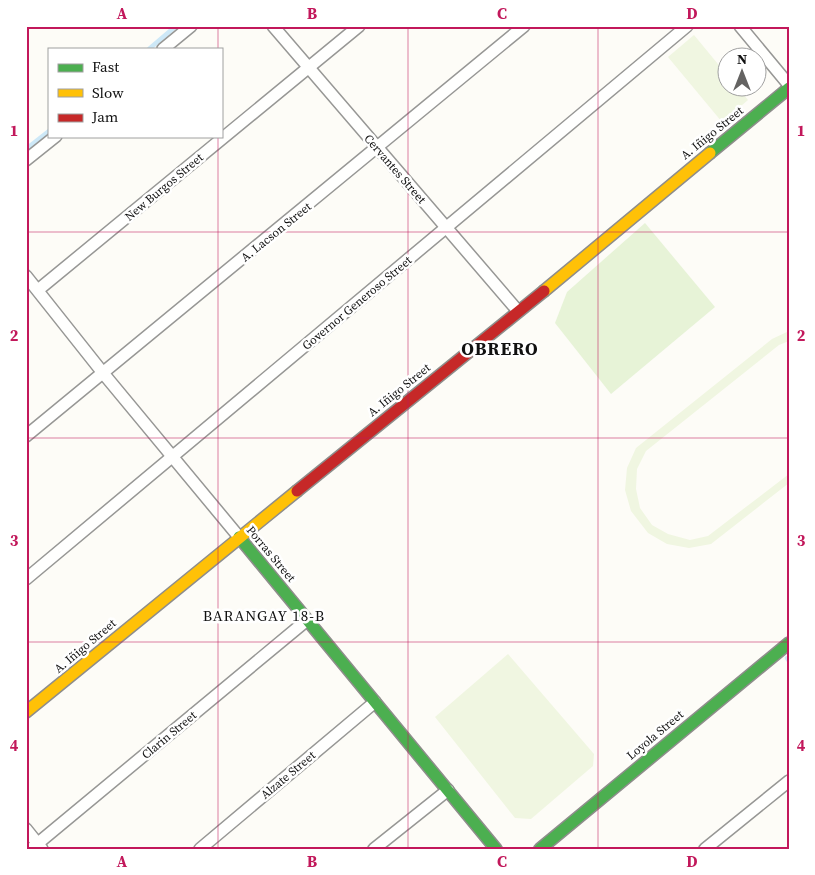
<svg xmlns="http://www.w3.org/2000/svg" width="815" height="875" viewBox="0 0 815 875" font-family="'Source Serif 4',serif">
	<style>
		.green { fill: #e7f3d7 }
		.pitch { fill: #f0f6e1 }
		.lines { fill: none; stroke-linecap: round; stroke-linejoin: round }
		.stream { stroke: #cde8f7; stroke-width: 4.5 }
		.street-casing { stroke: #979795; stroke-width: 14 }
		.fast-casing { stroke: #8e8d8b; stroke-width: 14 }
		.slow-casing { stroke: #8e8d8b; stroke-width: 14 }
		.jam-casing { stroke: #8e8d8b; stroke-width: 14 }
		.street { stroke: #fffffe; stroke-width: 11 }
		.fast { stroke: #4caf50; stroke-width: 11 }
		.slow { stroke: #ffc107; stroke-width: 11 }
		.jam { stroke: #c62828; stroke-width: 11 }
		.grid { fill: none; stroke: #c2185b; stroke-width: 1; stroke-opacity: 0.55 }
		.labels { text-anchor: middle; stroke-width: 5; stroke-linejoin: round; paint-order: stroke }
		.street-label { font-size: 12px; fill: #111; stroke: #fff }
		.quarter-label { font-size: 15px; letter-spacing: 1px; fill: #111; stroke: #fff }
		.district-label { font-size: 18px; font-weight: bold; letter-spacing: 1px; fill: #111; stroke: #fff }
		.neatline { fill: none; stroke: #c2185b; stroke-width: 2 }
		.grid-label { font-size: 16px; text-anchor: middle; font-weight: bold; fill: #c2185b }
	</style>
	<rect width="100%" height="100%" fill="#fdfcf7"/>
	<polygon class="green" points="645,223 715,307 611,394 555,323 567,292"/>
	<g class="pitch">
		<polygon points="694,35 727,75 728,88 738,88 748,100 722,122 668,57"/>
		<polygon points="789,331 789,341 779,345 646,451 637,469 636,489 640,508 652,525 668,534 690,540 708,536 789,474 789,483 711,544 689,548 667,544 648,533 631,511 625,490 627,468 636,448 772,339"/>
		<polygon points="508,654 594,754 593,766 531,819 515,818 435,717"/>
	</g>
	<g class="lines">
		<g class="stream">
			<polyline points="149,49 176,26"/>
			<polyline points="26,149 49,131"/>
			<polyline points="787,658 789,661"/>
		</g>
		<defs>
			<g id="street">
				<polyline points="273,26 518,311"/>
				<polyline points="740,26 789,85"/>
				<polyline points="163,49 191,26"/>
				<polyline points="26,160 56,136"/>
				<polyline points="26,276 103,373 239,537"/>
				<polyline points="38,290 359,26"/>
				<polyline points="26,436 524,26"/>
				<polyline points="26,579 687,26"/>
				<polyline points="26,829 42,849"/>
				<polyline points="31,849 307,620"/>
				<polyline points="200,849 375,702"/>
				<polyline points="374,849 448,790"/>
				<polyline points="705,849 789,781"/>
			</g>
			<g id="fast">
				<polyline points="710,153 789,88"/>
				<polyline points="239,537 496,849"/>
				<polyline points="540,849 789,643"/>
			</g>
			<g id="slow">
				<polyline points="544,291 710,153"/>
				<polyline points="26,712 297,491"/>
			</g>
			<polyline id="jam" points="297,491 544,291"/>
		</defs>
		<use href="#street" class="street-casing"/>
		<use href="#fast" class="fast-casing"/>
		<use href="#slow" class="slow-casing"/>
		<use href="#jam" class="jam-casing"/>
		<use href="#street" class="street"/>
		<use href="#fast" class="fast"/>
		<use href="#slow" class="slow"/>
		<use href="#jam" class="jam"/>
	</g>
	<path class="grid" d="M 218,26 L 218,49M 408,26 L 408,849M 598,26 L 598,849M 218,136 L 218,849M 26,232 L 789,232M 26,438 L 789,438M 26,642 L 789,642"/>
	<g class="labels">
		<g class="street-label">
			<text transform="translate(712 133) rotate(-39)" y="4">A. Iñigo Street</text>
			<text transform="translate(395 169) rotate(49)" y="4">Cervantes Street</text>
			<text transform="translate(164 187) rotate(-40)" y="4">New Burgos Street</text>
			<text transform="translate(276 232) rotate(-39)" y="4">A. Lacson Street</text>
			<text transform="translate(357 303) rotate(-40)" y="4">Governor Generoso Street</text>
			<text transform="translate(399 390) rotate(-39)" y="4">A. Iñigo Street</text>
			<text transform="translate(271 554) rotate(50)" y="4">Porras Street</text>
			<text transform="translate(85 646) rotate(-40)" y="4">A. Iñigo Street</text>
			<text transform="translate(169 735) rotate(-40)" y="4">Clarin Street</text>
			<text transform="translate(655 735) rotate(-40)" y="4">Loyola Street</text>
			<text transform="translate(288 775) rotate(-40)" y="4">Alzate Street</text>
		</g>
		<g class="quarter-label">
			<text x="264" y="621">BARANGAY 18-B</text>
		</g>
		<g class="district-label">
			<text x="500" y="355">OBRERO</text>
		</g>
	</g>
	<rect width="815" height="875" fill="none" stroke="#ffffff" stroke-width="55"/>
	<rect x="48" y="48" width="175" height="90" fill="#ffffff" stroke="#a0a0a0"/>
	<rect x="58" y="64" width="25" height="8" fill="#4caf50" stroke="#a0a0a0"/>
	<text x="92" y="72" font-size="15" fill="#111111">Fast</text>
	<rect x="58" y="89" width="25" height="8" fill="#ffc107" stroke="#a0a0a0"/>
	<text x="92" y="98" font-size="15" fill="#111111">Slow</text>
	<rect x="58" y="114" width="25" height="8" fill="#c62828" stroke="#a0a0a0"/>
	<text x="92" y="122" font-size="15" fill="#111111">Jam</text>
	<g transform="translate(742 72)"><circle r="24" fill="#ffffff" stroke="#a0a0a0"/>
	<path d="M0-4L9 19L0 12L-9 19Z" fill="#646362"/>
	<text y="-8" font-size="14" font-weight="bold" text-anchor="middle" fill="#111111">N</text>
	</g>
	<rect x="28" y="28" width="760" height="820" class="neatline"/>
	<g class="grid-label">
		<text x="122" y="19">A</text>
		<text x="312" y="19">B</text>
		<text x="502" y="19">C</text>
		<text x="692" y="19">D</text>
		<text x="14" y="136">1</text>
		<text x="801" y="136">1</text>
		<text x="14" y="341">2</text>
		<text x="801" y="341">2</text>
		<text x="14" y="546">3</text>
		<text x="801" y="546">3</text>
		<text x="14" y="751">4</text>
		<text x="801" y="751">4</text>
		<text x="122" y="867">A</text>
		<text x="312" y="867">B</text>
		<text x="502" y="867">C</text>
		<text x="692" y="867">D</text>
	</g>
</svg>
